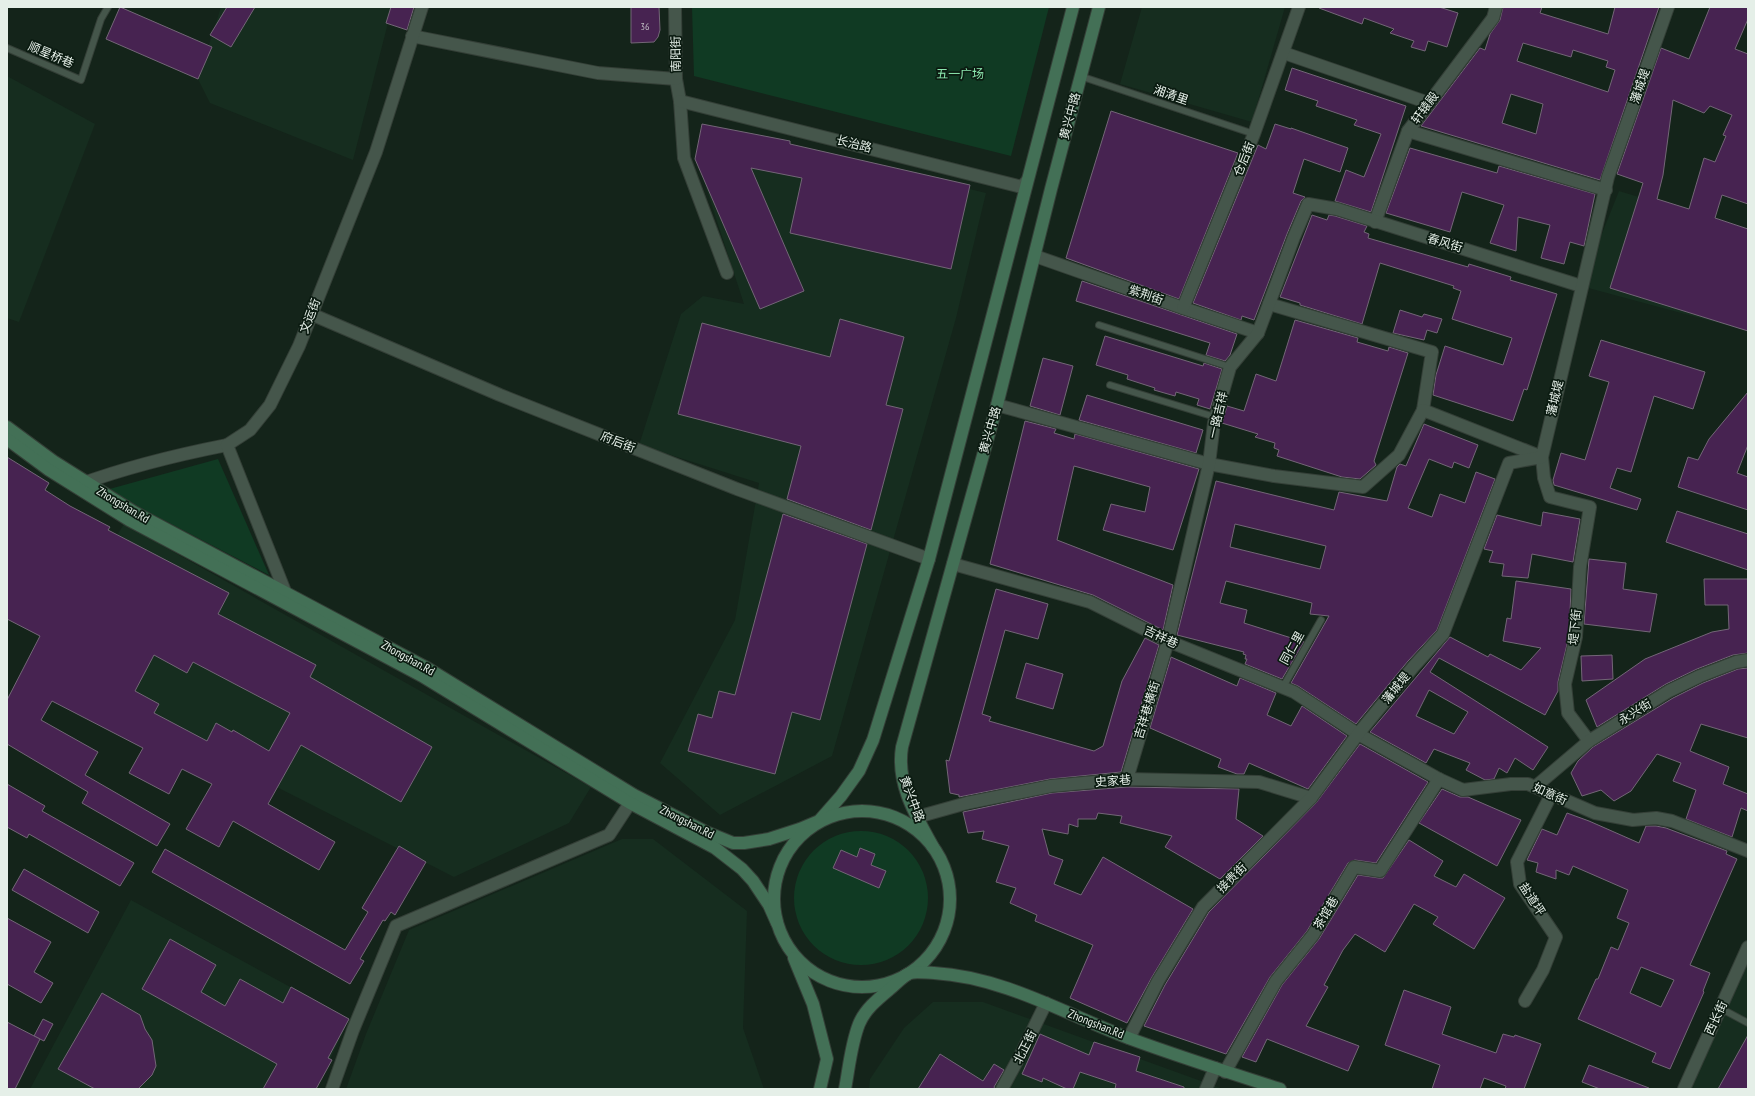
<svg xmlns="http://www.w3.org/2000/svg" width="1755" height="1096" viewBox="0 0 1755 1096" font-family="'PT Sans Narrow','Noto Sans SC',sans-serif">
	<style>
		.built { fill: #162d1f }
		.green { fill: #103a23 }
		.building { fill: #472351; stroke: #736677; fill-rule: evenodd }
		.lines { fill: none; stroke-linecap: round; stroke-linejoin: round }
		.lane-casing { stroke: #343f37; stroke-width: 8 }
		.street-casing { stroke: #343f37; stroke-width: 14 }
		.secondary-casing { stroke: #343f37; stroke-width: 14 }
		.lane { stroke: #45564b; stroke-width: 6 }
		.street { stroke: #45564b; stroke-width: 12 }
		.secondary { stroke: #437056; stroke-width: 12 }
		.labels { text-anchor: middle; stroke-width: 3.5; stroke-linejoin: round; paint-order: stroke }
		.number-label { font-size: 10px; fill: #bebcc2 }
		.street-label { font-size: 12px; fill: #e5efe8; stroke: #0b1b11 }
		.park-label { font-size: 12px; fill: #8de9b0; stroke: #0b1b11 }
	</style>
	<rect width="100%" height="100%" fill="#14241a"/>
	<g class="built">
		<polygon points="221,7 392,7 353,160 210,103 198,79"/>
		<polygon points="1142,7 1285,7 1252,122 1120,84"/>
		<polygon points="7,76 95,124 19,322 7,318"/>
		<polygon points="702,124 986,193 956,318 832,756 720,815 660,763 735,620 759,483 639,445 681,314 703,296 744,304 701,172"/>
		<polygon points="1619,191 1748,230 1748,331 1581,286"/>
		<polygon points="124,524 591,787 569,823 454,877 36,665"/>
		<polygon points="622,839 653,839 747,911 743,1028 764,1089 346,1089 366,1034 409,930"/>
		<polygon points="131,900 349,1019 316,1089 30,1089"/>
		<polygon points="1748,962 1748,1089 1690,1089 1726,1011"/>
		<polygon points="933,1002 983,1002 1223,1089 869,1089 870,1079 904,1028"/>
	</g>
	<g class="green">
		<polygon points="692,7 1049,7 1011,156 694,76"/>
		<polygon points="218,459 269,575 106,490"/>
		<circle cx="861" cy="898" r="67"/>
	</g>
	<g class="building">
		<polygon points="120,7 212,47 198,79 106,39"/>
		<polygon points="227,7 255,7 231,47 210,35"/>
		<polygon points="391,7 414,7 407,30 386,23"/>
		<polygon points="631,7 659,7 660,30 658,37 654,42 631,43"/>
		<polygon points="1319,7 1439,7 1458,13 1447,47 1428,41 1425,51 1411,47 1414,41 1390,33 1394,29 1364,18 1362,24 1319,8"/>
		<path d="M 1503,7 L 1542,7 L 1540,13 L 1608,34 L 1615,7 L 1659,7 L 1600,180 L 1421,126 L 1480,48 L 1485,50 L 1490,34 L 1500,20 ZM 1523,43 L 1571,57 L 1573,50 L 1608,61 L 1606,67 L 1615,70 L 1608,92 L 1517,61 ZM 1511,94 L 1543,104 L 1536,134 L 1502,123 Z"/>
		<path d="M 1710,7 L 1748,7 L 1748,19 L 1735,49 L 1748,54 L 1748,204 L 1722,195 L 1715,218 L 1748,229 L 1748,331 L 1610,288 L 1643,183 L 1617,174 L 1661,48 L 1689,59 ZM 1673,100 L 1704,113 L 1710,106 L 1732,115 L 1723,135 L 1726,136 L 1715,162 L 1704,158 L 1689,209 L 1657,199 L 1663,175 Z"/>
		<polygon points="1292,68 1406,106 1371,212 1335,201 1346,170 1364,177 1381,134 1354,125 1357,120 1316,106 1318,101 1285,90"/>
		<polygon points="1111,111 1238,153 1179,299 1066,258"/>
		<polygon points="702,124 790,141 790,144 970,185 951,269 790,233 802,178 751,168 804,291 760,309 695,159"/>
		<polygon points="1275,124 1291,129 1291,128 1348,148 1340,172 1304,159 1293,193 1305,197 1301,201 1287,234 1254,320 1242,316 1241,320 1193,303 1258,145 1266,149"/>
		<polygon points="1410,148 1497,173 1499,166 1595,194 1584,246 1570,242 1564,264 1541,258 1550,225 1518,217 1516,251 1490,243 1504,205 1462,192 1450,232 1386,213"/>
		<polygon points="1312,215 1327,220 1329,215 1335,216 1367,226 1364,232 1369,234 1368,238 1468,267 1469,264 1511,277 1510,280 1557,294 1527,390 1524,389 1513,421 1433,395 1436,375 1445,346 1503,365 1512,338 1452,319 1461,291 1453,288 1454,286 1380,263 1362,324 1300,305 1300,303 1280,297"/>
		<polygon points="1082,281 1237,334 1230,355 1225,361 1206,355 1210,343 1076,301"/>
		<polygon points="1400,310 1422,317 1424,314 1442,319 1437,333 1427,330 1424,340 1393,333"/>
		<polygon points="840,319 904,337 886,405 903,409 871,530 787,499 801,446 678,414 702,323 830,357"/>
		<polygon points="1295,320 1358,338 1357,342 1388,351 1389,347 1408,353 1374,461 1376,465 1360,479 1342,477 1277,456 1279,450 1274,448 1275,443 1255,437 1258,434 1222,423 1227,406 1244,411 1256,374 1276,381"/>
		<polygon points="1105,336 1203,366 1204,363 1222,369 1210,409 1197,405 1199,399 1176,392 1175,396 1154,390 1155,388 1127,379 1128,375 1096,365"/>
		<polygon points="1601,340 1705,372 1693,409 1654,396 1631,472 1617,468 1610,488 1641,499 1637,510 1554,485 1553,480 1561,453 1585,460 1609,382 1589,376"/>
		<polygon points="1043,358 1073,366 1060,415 1030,406"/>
		<polygon points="1748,392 1748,445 1737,473 1748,477 1748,510 1678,487 1688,457 1698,460 1709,439"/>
		<polygon points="1087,395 1203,430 1196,453 1079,420"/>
		<polygon points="1025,421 1056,429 1054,433 1074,439 1075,434 1199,469 1173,550 1103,530 1111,504 1145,512 1150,487 1074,466 1057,540 1173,585 1163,630 1093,595 990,564"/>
		<path d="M 1424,424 L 1478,445 L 1469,468 L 1454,462 L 1452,468 L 1429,459 L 1408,508 L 1432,517 L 1440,494 L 1465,503 L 1476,472 L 1495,479 L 1437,630 L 1408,661 L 1356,724 L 1298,686 L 1291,683 L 1329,616 L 1310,614 L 1312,603 L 1226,581 L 1220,603 L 1247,610 L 1244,623 L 1304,642 L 1282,679 L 1245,664 L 1247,659 L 1245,659 L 1246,655 L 1243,654 L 1244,652 L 1177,635 L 1216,481 L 1334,510 L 1339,492 L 1387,501 L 1397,467 L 1400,464 L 1406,466 ZM 1235,524 L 1326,546 L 1320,569 L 1230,547 Z"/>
		<path d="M 7,457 L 49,483 L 45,490 L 70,506 L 110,527 L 108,530 L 229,593 L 218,614 L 316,665 L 310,677 L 432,747 L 401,802 L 301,745 L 268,804 L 335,842 L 319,870 L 233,821 L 219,847 L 186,829 L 212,784 L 182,769 L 169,794 L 129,773 L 143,748 L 52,701 L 41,720 L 98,752 L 85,775 L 170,824 L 157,846 L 82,803 L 88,792 L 7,744 L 7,700 L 40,636 L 7,619 ZM 154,655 L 187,673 L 193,662 L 290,713 L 269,751 L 233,730 L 232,732 L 216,723 L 207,741 L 154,713 L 159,704 L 135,691 Z"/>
		<polygon points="1677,511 1748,534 1748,570 1666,542"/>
		<polygon points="1543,512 1580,519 1573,562 1532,554 1528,578 1502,576 1504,564 1489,562 1493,551 1484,549 1497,515 1541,526"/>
		<polygon points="783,514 867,544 820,720 792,712 775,774 688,751 698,714 712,718 719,691 735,695"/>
		<polygon points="1589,559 1626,563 1623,589 1657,594 1650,632 1584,624"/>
		<polygon points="1704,579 1748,579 1748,653 1733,655 1697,669 1666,684 1597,727 1586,700 1645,659 1712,632 1729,629 1728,605 1705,605"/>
		<path d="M 1516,581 L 1571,589 L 1569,636 L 1558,682 L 1558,691 L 1545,715 L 1439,658 L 1430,672 L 1548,747 L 1533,770 L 1515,758 L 1507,773 L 1499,768 L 1494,779 L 1485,780 L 1466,770 L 1470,763 L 1434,749 L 1426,763 L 1370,732 L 1450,637 L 1488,657 L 1490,654 L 1521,670 L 1541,648 L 1503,641 L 1507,618 L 1511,619 ZM 1429,690 L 1468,712 L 1454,734 L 1416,716 Z"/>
		<polygon points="996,589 1048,604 1038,639 1005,630 982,714 991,717 989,721 1094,751 1103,746 1122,681 1145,638 1159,645 1121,772 1050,779 959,797 959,795 950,793 946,760 949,761"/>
		<polygon points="1612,655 1613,679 1582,681 1581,656"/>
		<polygon points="1171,657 1237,686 1240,678 1276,693 1267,715 1291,726 1302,706 1347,736 1308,789 1249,763 1244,774 1237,774 1218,767 1221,759 1150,728"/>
		<polygon points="1026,663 1063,674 1053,709 1016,698"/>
		<polygon points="1748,668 1748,738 1701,724 1690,751 1729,767 1723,784 1748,794 1748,811 1741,808 1732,837 1686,819 1696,790 1673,781 1681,763 1657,754 1631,791 1614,801 1601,790 1582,796 1571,773 1578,761 1593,747 1673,698 1703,683 1738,669"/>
		<polygon points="1360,744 1428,782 1376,863 1355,860 1348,863 1307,931 1270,977 1226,1054 1144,1026 1165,985 1209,912 1316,803"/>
		<polygon points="7,784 45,806 42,811 134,863 120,886 29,834 27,838 7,827"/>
		<polygon points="1127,787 1239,789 1236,819 1263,836 1220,879 1165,847 1172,836 1120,823 1122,816 1098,813 1096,819 1078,819 1078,827 1069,824 1068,834 1042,829 1049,855 1063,860 1054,884 1081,895 1103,857 1193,909 1152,977 1127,1023 1070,998 1093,945 1035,921 1037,915 1010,903 1016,888 996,882 1009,846 982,839 984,831 968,833 963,812 1052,793"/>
		<polygon points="1442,789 1460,797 1468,797 1521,820 1497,866 1419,823"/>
		<path d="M 1567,813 L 1589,821 L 1639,843 L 1646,826 L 1656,826 L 1666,828 L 1727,851 L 1726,854 L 1737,859 L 1690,965 L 1710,973 L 1703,991 L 1704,992 L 1670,1069 L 1652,1062 L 1656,1053 L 1578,1019 L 1596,979 L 1598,979 L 1611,947 L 1618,950 L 1629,923 L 1617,918 L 1628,890 L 1573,866 L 1569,875 L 1556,870 L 1556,879 L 1536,872 L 1538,863 L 1527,860 L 1542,829 L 1557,835 ZM 1641,967 L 1674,980 L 1661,1007 L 1630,993 Z"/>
		<polygon points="1409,840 1443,861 1434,876 1456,887 1464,874 1505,898 1474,949 1433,924 1438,917 1414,904 1385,952 1355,934 1343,950 1324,985 1328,987 1306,1026 1359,1046 1348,1071 1267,1039 1256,1062 1242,1057 1282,985 1319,939 1358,875 1379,878 1383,878"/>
		<polygon points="399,846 426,862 395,915 391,912 385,921 383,920 360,959 364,961 350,984 152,872 165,849 345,950 368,912 362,908"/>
		<polygon points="860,848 875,854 871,865 886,871 879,888 833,868 841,850 857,857"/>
		<polygon points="24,869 99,912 88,933 12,890"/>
		<polygon points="7,918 51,942 34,972 53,983 41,1003 7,984"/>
		<polygon points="170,939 216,965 201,992 225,1006 240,979 283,1003 291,987 349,1019 328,1058 332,1060 316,1089 263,1089 277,1064 142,989"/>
		<polygon points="1404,990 1451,1007 1442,1034 1496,1053 1503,1034 1514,1037 1515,1035 1541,1044 1524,1089 1505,1089 1506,1086 1484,1078 1480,1089 1432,1089 1440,1065 1385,1045"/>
		<polygon points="102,993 140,1015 145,1029 152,1040 156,1066 152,1075 138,1089 95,1089 58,1069"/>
		<polygon points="43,1019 53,1024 44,1041 34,1036"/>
		<polygon points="7,1022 40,1039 15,1089 7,1089"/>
		<polygon points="1040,1034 1089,1055 1094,1042 1140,1057 1136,1071 1184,1087 1184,1089 1115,1089 1116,1084 1080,1072 1073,1089 1067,1089 1043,1078 1042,1082 1022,1074"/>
		<polygon points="1748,1035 1748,1089 1718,1089"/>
		<polygon points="940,1054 983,1081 994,1064 1004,1070 994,1087 995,1089 918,1089"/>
		<polygon points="1589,1065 1649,1088 1648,1089 1600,1089 1582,1082"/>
	</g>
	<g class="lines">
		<defs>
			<g id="lane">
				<polyline points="7,48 81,80 101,19 108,7"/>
				<polyline points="1080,76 1254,134"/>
				<polyline points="1099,325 1230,367"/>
				<polyline points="1110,385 1215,417"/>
				<polyline points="1283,687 1321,620"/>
				<polyline points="1720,1008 1748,1023"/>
			</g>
			<g id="street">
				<polyline points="675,7 676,79 680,101 684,158 727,273"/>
				<polyline points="412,36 598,73 676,79"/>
				<polyline points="1284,53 1429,103"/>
				<polyline points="680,101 1022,187 1026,182"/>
				<polyline points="1408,131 1606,190"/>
				<polyline points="1375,222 1408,131 1493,18 1496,7"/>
				<polyline points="1035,256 1183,308 1258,333"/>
				<polyline points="1269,304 1432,352 1423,410"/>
				<polyline points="1183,308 1254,134 1299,7"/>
				<polyline points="311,314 500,395 737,489 929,559"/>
				<polyline points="997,405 1209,464 1274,476 1363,487 1399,455 1423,410 1542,457 1544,478 1550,497 1590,507 1580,567 1576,637 1565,684 1568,713 1589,741"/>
				<path d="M 78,485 C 127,467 176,455 227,445"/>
				<polyline points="953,564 1090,602 1168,641 1294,692 1358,734 1439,779 1463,790 1511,784 1528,784 1595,813 1633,820 1656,818 1672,821 1748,851"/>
				<polyline points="288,599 227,445 250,430 270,405 299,346 376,152 422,7"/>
				<polyline points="1127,779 1168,641 1209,464 1214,423 1230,367 1258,333 1294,237 1308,204 1337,209 1581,286"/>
				<polyline points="1535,787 1589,741 1669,691 1700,676 1736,662 1748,660"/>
				<polyline points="917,817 967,803 1051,786 1127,779 1259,782 1311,798"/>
				<polyline points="1525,1001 1543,970 1556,937 1520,884 1517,862 1551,795"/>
				<polyline points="1129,1038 1158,981 1203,907 1311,798 1358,734 1414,666 1443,634 1509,463 1542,457 1608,177 1668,7"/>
				<polyline points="1225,1072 1276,981 1313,935 1354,867 1380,871 1439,779"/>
				<polyline points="332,1089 353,1030 396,926 609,835 630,803"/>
				<polyline points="1002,1089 1022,1052 1046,1003"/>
				<polyline points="1206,1089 1215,1068"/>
				<polyline points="1684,1089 1748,947"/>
			</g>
			<g id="secondary">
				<polyline points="7,427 53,461 134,512 427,668 634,795 706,832 733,843 744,843 769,839 800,829 819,821 841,796 859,771 873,740 929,559 1073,7"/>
				<polyline points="7,439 49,470 129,520 422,676 630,803 715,848 742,869 753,881 769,905 777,923"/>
				<circle cx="862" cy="899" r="88"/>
				<path d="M 933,847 C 916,816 896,784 902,747 L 997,405 L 1051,189 L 1099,7"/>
				<polyline points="794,958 813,1004 827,1059 820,1089"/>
				<path d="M 845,1089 C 849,1068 851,1044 859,1024 C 865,1009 879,998 891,988 C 896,984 904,975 910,973 C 916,971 927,973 934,973 C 1004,977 1067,1015 1131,1039 C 1180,1057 1230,1073 1280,1089"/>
			</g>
		</defs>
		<use href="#lane" class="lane-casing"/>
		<use href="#street" class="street-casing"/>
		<use href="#secondary" class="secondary-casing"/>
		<use href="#lane" class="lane"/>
		<use href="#street" class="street"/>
		<use href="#secondary" class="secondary"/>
	</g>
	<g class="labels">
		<g class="number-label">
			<text x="645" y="30">36</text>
		</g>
		<g class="street-label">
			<text transform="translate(676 54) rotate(-91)" y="4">南阳街</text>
			<text transform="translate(51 55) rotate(23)" y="4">顺星桥巷</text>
			<text transform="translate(1640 86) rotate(-71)" y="4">藩城堤</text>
			<text transform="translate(1171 95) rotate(19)" y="4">湘清里</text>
			<text transform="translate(1425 108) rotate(-53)" y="4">轩辕殿</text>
			<text transform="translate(1070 116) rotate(-75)" y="4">黄兴中路</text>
			<text transform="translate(854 144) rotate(14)" y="4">长治路</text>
			<text transform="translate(1244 159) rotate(-68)" y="4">仓后街</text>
			<text transform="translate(1445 243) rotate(17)" y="4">春风街</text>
			<text transform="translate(1146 295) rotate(19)" y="4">紫荆街</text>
			<text transform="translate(310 316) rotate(-69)" y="4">文运街</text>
			<text transform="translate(1555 398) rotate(-77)" y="4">藩城堤</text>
			<text transform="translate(1218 415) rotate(-77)" y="4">一路吉祥</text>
			<text transform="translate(990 430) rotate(-74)" y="4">黄兴中路</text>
			<text transform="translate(618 442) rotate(22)" y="4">府后街</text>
			<text transform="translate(123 505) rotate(31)" y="4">Zhongshan.Rd</text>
			<text transform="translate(1575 627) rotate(-84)" y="4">堤下街</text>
			<text transform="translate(1161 637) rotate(25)" y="4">吉祥巷</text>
			<text transform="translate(1292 648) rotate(-61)" y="4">同仁里</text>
			<text transform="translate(408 658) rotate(29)" y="4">Zhongshan.Rd</text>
			<text transform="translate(1396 688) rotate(-51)" y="4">藩城堤</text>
			<text transform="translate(1147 710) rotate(-73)" y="4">吉祥巷横街</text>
			<text transform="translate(1635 712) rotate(-32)" y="4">永兴街</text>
			<text transform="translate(1113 781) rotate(-4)" y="4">史家巷</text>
			<text transform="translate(1550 794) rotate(24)" y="4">如意街</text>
			<text transform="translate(912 799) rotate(69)" y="4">黄兴中路</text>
			<text transform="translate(687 822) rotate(27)" y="4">Zhongshan.Rd</text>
			<text transform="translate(1232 878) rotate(-45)" y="4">接贵街</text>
			<text transform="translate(1532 899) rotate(57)" y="4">盐道坪</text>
			<text transform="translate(1326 913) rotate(-59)" y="4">茶馆巷</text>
			<text transform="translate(1716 1018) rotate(-65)" y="4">西长街</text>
			<text transform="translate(1096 1024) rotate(22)" y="4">Zhongshan.Rd</text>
			<text transform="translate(1025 1047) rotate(-63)" y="4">北正街</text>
		</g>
		<g class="park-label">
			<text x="960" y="78">五一广场</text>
		</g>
	</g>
	<rect width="1755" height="1096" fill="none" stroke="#e5efe8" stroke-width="16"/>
</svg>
